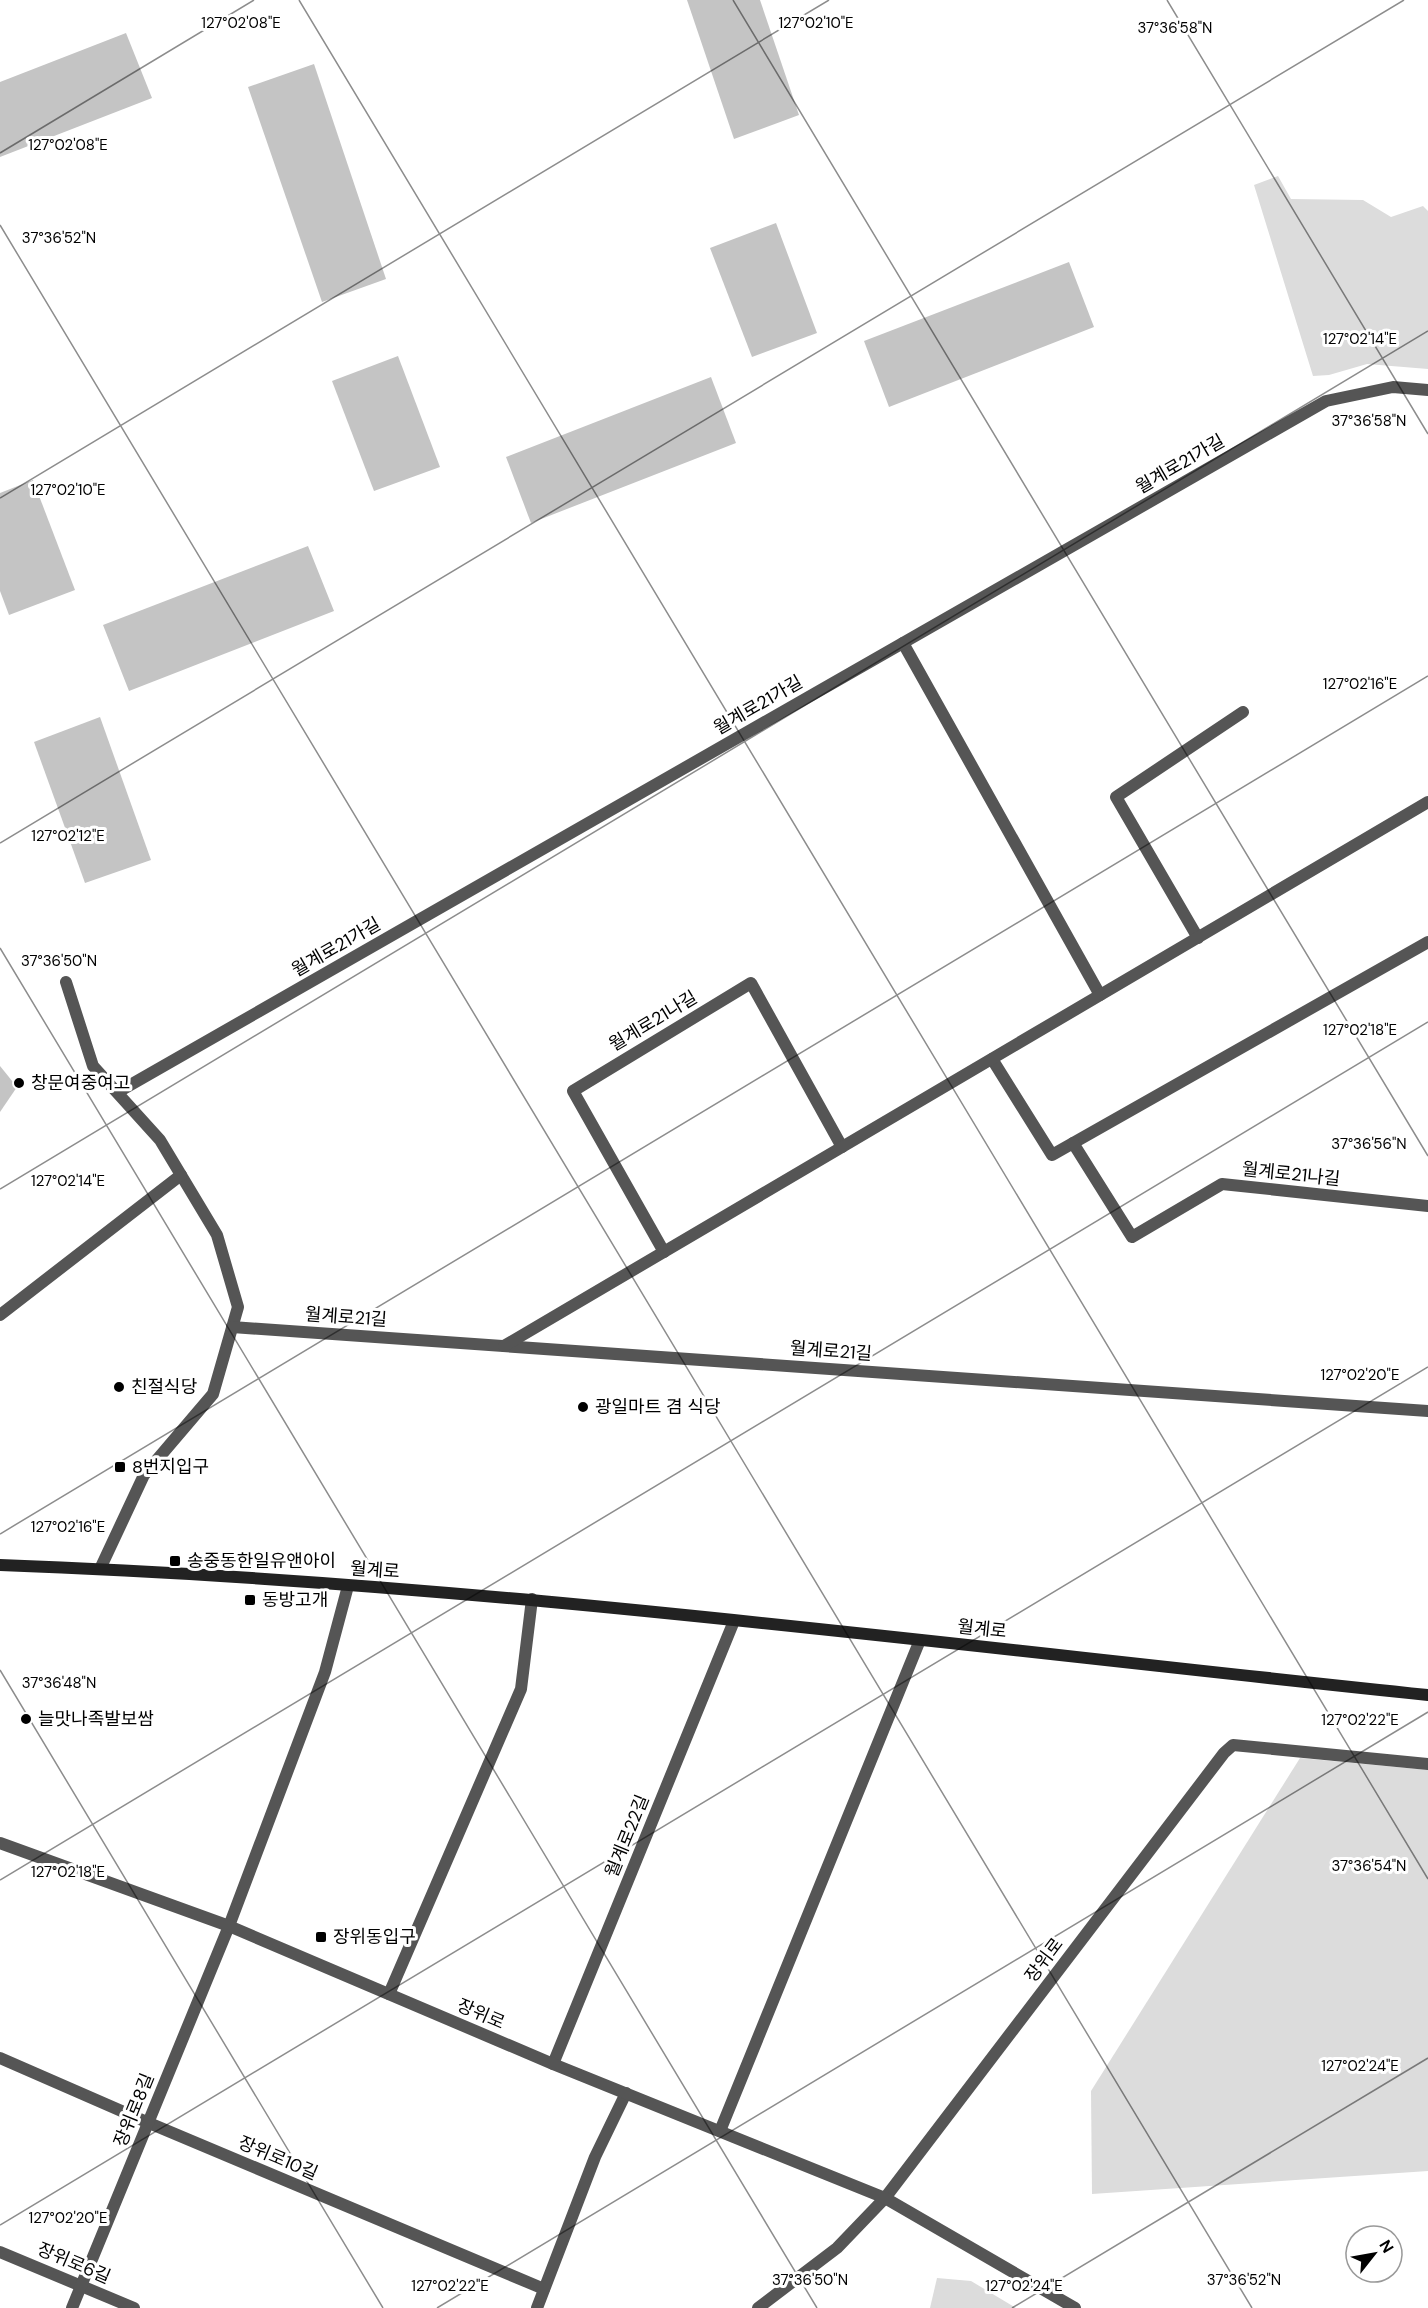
<svg xmlns="http://www.w3.org/2000/svg" width="1428" height="2308" viewBox="0 0 1428 2308" font-family="'DM Sans','Noto Sans KR',sans-serif">
	<style>
		.green { fill: #dcdcdc }
		.building { fill: #c4c4c4 }
		.lines { fill: none; stroke-linecap: round; stroke-linejoin: round }
		.service { stroke: #555; stroke-width: 12 }
		.minor { stroke: #555; stroke-width: 12 }
		.tertiary { stroke: #555; stroke-width: 12 }
		.secondary { stroke: #222; stroke-width: 12 }
		.ticks { fill: none; stroke: #000; stroke-width: 1.5; stroke-opacity: 0.45 }
		.poi-dot { fill: #000; stroke: #fff; stroke-width: 2 }
		.labels { text-anchor: middle; stroke-width: 6; stroke-linejoin: round; paint-order: stroke }
		.street-label { font-size: 18px; fill: #000; stroke: #fff }
		.poi-label { font-size: 18px; fill: #000; stroke: #fff; text-anchor: start }
		.ticks-label { font-size: 15px; text-anchor: middle; fill: #000; stroke: #fff; stroke-width: 6; stroke-linejoin: round; paint-order: stroke }
	</style>
	<rect width="100%" height="100%" fill="#fff"/>
	<g class="green">
		<polygon points="1278,176 1291,199 1363,200 1391,217 1423,206 1428,211 1428,369 1367,364 1329,375 1313,376 1254,185"/>
		<polygon points="1300,1758 1428,1770 1428,2171 1092,2194 1091,2091"/>
		<polygon points="937,2278 971,2281 1016,2308 930,2308"/>
	</g>
	<g class="building">
		<polygon points="687,0 760,0 799,115 734,139"/>
		<polygon points="126,33 152,98 0,157 0,82"/>
		<polygon points="314,64 386,279 322,302 248,87"/>
		<polygon points="776,223 817,333 752,357 710,248"/>
		<polygon points="1069,262 1094,327 889,407 864,341"/>
		<polygon points="398,356 440,467 374,491 332,381"/>
		<polygon points="711,377 736,443 531,523 506,457"/>
		<polygon points="33,480 75,590 9,615 0,591 0,493"/>
		<polygon points="308,546 334,611 129,691 103,625"/>
		<polygon points="100,717 151,860 85,883 34,742"/>
		<polygon points="0,1066 17,1087 0,1112"/>
	</g>
	<g class="lines">
		<polyline class="service" points="553,2064 734,1621"/>
		<g class="minor">
			<polyline points="903,643 1100,995"/>
			<polyline points="1198,938 1116,797 1243,712"/>
			<polyline points="66,982 93,1066 160,1140 217,1235 238,1307 213,1394 144,1475 100,1569"/>
			<polyline points="992,1059 1052,1155 1428,942"/>
			<polyline points="118,1092 1326,401 1393,387 1428,390"/>
			<polyline points="1073,1143 1132,1237 1222,1184 1428,1206"/>
			<polyline points="664,1252 573,1091 751,983 842,1147"/>
			<polyline points="0,1315 181,1175"/>
			<polyline points="232,1327 1428,1411"/>
			<polyline points="504,1346 1428,802"/>
			<polyline points="389,1994 521,1689 532,1599"/>
			<polyline points="0,2058 149,2123 544,2289"/>
			<polyline points="720,2131 920,1640"/>
			<polyline points="0,2252 134,2308"/>
			<polyline points="72,2308 229,1926 325,1672 348,1586"/>
			<polyline points="537,2308 595,2157 626,2093"/>
			<polyline points="758,2308 837,2248 885,2198 1224,1753 1233,1745 1428,1764"/>
		</g>
		<polyline class="tertiary" points="0,1843 229,1926 553,2064 885,2198 1075,2308"/>
		<path class="secondary" d="M 0,1565 C 478,1582 953,1646 1428,1695"/>
	</g>
	<path class="ticks" d="M 299,0 L 1428,1879M 733,0 L 1428,1156M 1167,0 L 1428,434M 0,153 L 254,0M 0,225 L 1252,2308M 0,498 L 829,0M 0,843 L 1404,0M 0,948 L 817,2308M 0,1189 L 1428,331M 0,1534 L 1428,676M 0,1670 L 383,2308M 0,1880 L 1428,1022M 0,2225 L 1428,1367M 437,2308 L 1428,1712M 1012,2308 L 1428,2058"/>
	<g class="poi-dot">
		<circle cx="19" cy="1083" r="6"/>
		<circle cx="119" cy="1387" r="6"/>
		<circle cx="583" cy="1407" r="6"/>
		<rect x="114" y="1461" width="12" height="12" rx="3"/>
		<rect x="169" y="1555" width="12" height="12" rx="3"/>
		<rect x="244" y="1594" width="12" height="12" rx="3"/>
		<circle cx="26" cy="1719" r="6"/>
		<rect x="315" y="1931" width="12" height="12" rx="3"/>
	</g>
	<g class="labels">
		<g class="street-label">
			<text transform="translate(1180 464) rotate(-30)" y="6">월계로21가길</text>
			<text transform="translate(758 705) rotate(-30)" y="6">월계로21가길</text>
			<text transform="translate(336 947) rotate(-30)" y="6">월계로21가길</text>
			<text transform="translate(653 1021) rotate(-31)" y="6">월계로21나길</text>
			<text transform="translate(1291 1174) rotate(6)" y="6">월계로21나길</text>
			<text transform="translate(346 1317) rotate(4)" y="6">월계로21길</text>
			<text transform="translate(831 1351) rotate(4)" y="6">월계로21길</text>
			<text transform="translate(375 1570) rotate(4)" y="6">월계로</text>
			<text transform="translate(982 1629) rotate(6)" y="6">월계로</text>
			<text transform="translate(627 1836) rotate(-68)" y="6">월계로22길</text>
			<text transform="translate(1044 1960) rotate(-53)" y="6">장위로</text>
			<text transform="translate(481 2014) rotate(23)" y="6">장위로</text>
			<text transform="translate(134 2110) rotate(-68)" y="6">장위로8길</text>
			<text transform="translate(278 2158) rotate(23)" y="6">장위로10길</text>
			<text transform="translate(74 2263) rotate(23)" y="6">장위로6길</text>
		</g>
		<g class="poi-label">
			<text x="31" y="1089">창문여중여고</text>
			<text x="131" y="1393">친절식당</text>
			<text x="595" y="1413">광일마트 겸 식당</text>
			<text x="132" y="1473">8번지입구</text>
			<text x="187" y="1567">송중동한일유앤아이</text>
			<text x="262" y="1606">동방고개</text>
			<text x="38" y="1725">늘맛나족발보쌈</text>
			<text x="333" y="1943">장위동입구</text>
		</g>
	</g>
	<g class="ticks-label">
		<text x="241" y="28">127°02'08"E</text>
		<text x="816" y="28">127°02'10"E</text>
		<text x="1175" y="33">37°36'58"N</text>
		<text x="68" y="150">127°02'08"E</text>
		<text x="59" y="243">37°36'52"N</text>
		<text x="1360" y="344">127°02'14"E</text>
		<text x="1369" y="426">37°36'58"N</text>
		<text x="68" y="495">127°02'10"E</text>
		<text x="1360" y="689">127°02'16"E</text>
		<text x="68" y="841">127°02'12"E</text>
		<text x="59" y="966">37°36'50"N</text>
		<text x="1360" y="1035">127°02'18"E</text>
		<text x="1369" y="1149">37°36'56"N</text>
		<text x="68" y="1186">127°02'14"E</text>
		<text x="1360" y="1380">127°02'20"E</text>
		<text x="68" y="1532">127°02'16"E</text>
		<text x="59" y="1688">37°36'48"N</text>
		<text x="1360" y="1725">127°02'22"E</text>
		<text x="1369" y="1871">37°36'54"N</text>
		<text x="68" y="1877">127°02'18"E</text>
		<text x="1360" y="2071">127°02'24"E</text>
		<text x="68" y="2223">127°02'20"E</text>
		<text x="810" y="2285">37°36'50"N</text>
		<text x="1244" y="2285">37°36'52"N</text>
		<text x="450" y="2291">127°02'22"E</text>
		<text x="1024" y="2291">127°02'24"E</text>
	</g>
	<g transform="translate(1374 2254) rotate(59)"><circle r="28" fill="#ffffff" stroke="#999999" stroke-width="1.5"/>
	<path d="M0-4.5L10 22L0 15L-10 22Z" fill="#000000"/>
	<text y="-9" font-size="16" font-weight="bold" text-anchor="middle" fill="#000000">N</text>
	</g>
</svg>
